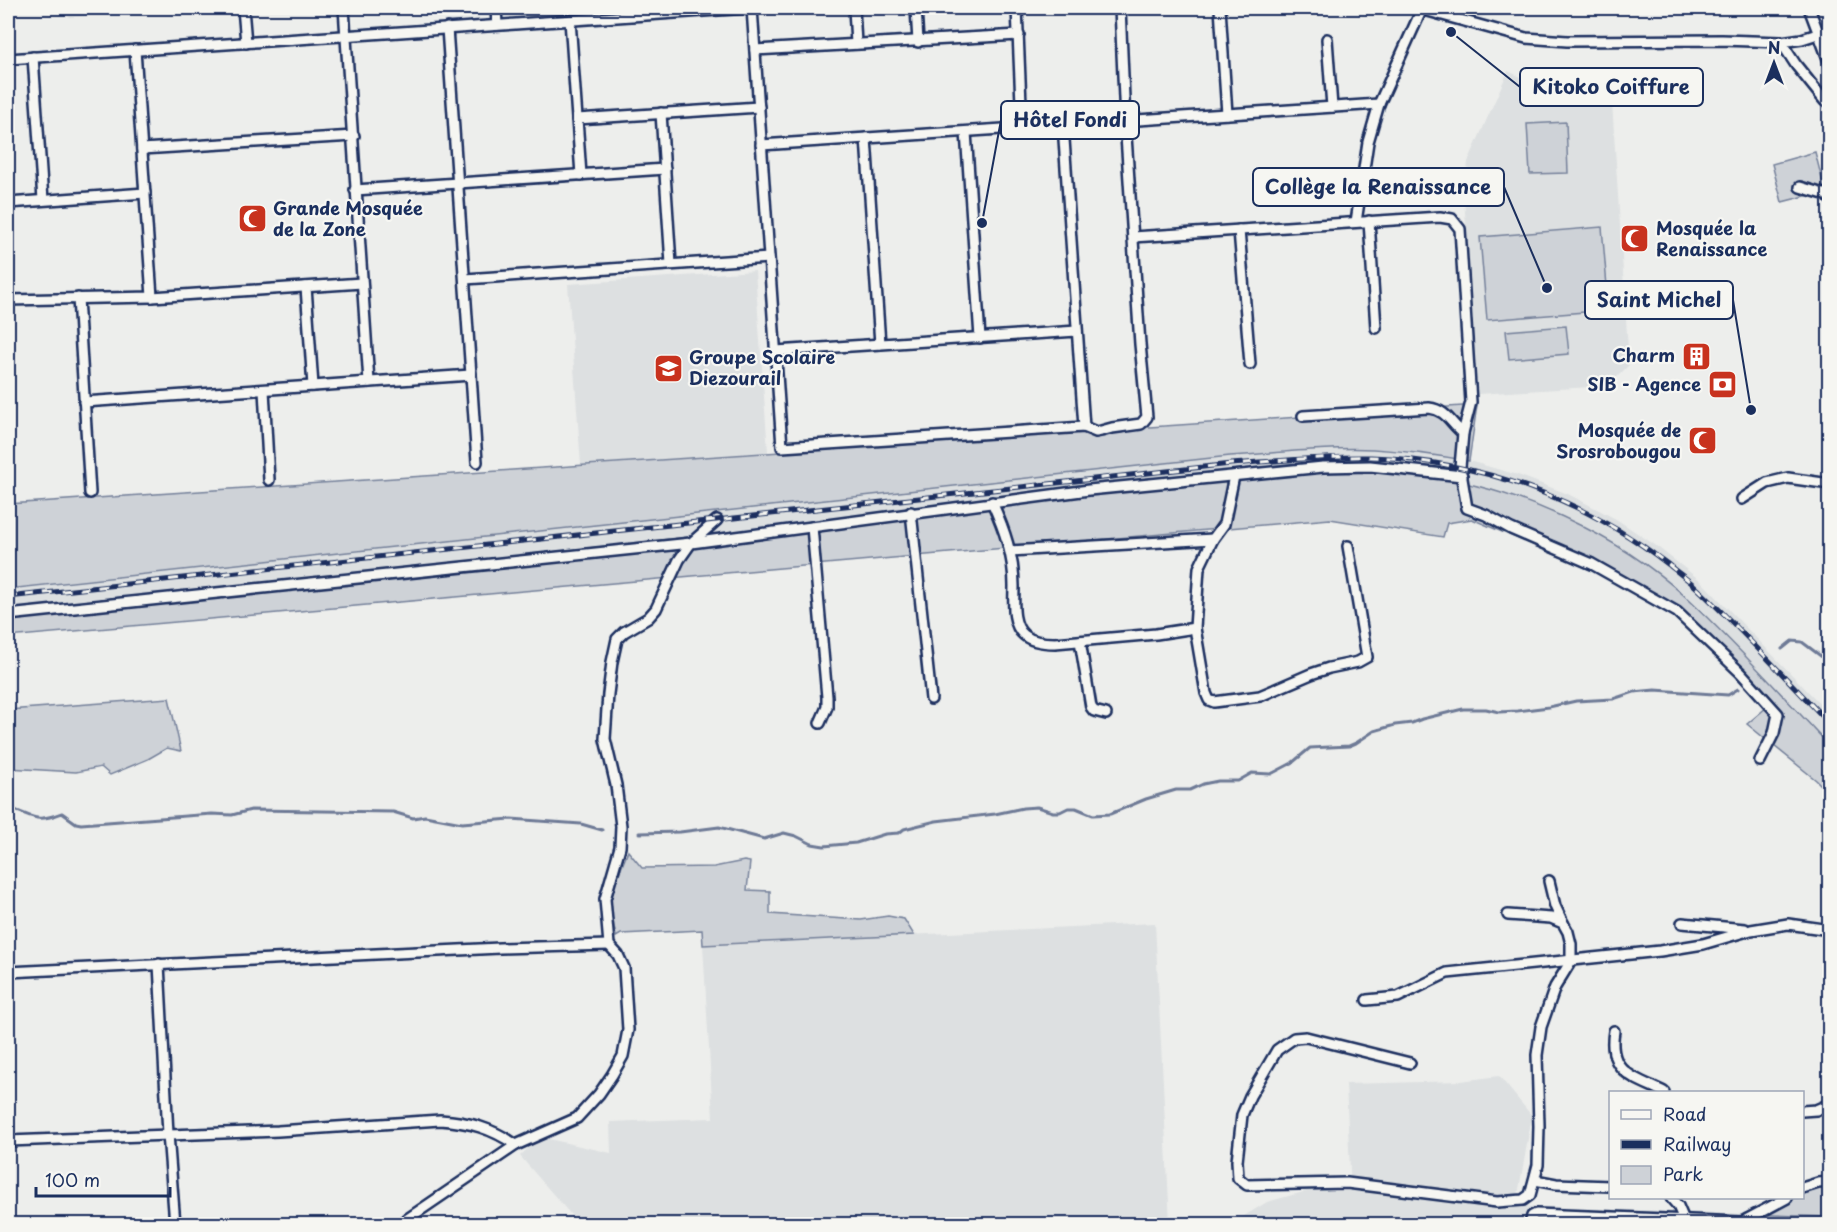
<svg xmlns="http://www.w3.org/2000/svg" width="1837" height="1232" viewBox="0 0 1837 1232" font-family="'Playpen Sans',sans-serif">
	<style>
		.built { fill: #dde0e1 }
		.green { fill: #ced2d7; stroke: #74809a; stroke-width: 1.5 }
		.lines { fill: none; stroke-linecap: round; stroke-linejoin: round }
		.stream { stroke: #6e7a96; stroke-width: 3 }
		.street-casing { stroke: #1b2f5e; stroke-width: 14 }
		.street { stroke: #f6f6f2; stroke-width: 9 }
		.rail-casing { stroke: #1b2f5e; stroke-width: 5 }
		.rail { stroke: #f6f6f2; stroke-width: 3; stroke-dasharray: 9; stroke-linecap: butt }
		.labels { text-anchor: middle; stroke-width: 4.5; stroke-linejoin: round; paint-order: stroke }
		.poi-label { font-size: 18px; font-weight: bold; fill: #1b2f5e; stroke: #f6f6f2; text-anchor: start }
		.leader { fill: none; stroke: #1b2f5e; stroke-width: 2 }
		.callout-dot { fill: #1b2f5e; stroke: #f6f6f2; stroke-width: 2 }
		.callout { fill: #f6f6f2; stroke: #1b2f5e; stroke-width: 2 }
		.callout-label { font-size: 20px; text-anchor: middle; font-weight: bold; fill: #1b2f5e }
	</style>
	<rect width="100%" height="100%" fill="#edeeec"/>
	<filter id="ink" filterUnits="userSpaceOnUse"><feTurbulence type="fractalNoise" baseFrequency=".0167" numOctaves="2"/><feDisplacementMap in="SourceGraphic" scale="12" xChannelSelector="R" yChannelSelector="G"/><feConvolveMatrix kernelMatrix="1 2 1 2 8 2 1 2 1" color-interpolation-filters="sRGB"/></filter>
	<g filter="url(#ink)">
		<g class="built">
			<polygon points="57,8 213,8 70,17"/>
			<polygon points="1508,71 1557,94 1601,94 1612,102 1629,365 1608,386 1478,394 1464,198 1468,162"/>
			<polygon points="755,271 768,452 581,465 568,284"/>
			<polygon points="1324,449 1372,449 1423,453 1469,461 1518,475 1568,494 1616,519 1655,545 1701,581 1829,713 1829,745 1729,640 1642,563 1604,538 1559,515 1511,496 1464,483 1420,475 1372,472 1324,472 1232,478 8,611 8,589 1230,456"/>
			<polygon points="1155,923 1170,1224 579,1224 520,1156 540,1137 611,1153 610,1122 713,1118 703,945"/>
			<polygon points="1499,1076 1532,1116 1516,1206 1830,1217 1829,1224 1231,1224 1267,1202 1307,1191 1351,1191 1346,1084 1461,1081"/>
		</g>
		<g class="green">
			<polygon points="1566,122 1568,173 1530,174 1527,124"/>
			<polygon points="1815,152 1825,191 1782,202 1772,164"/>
			<polygon points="1602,227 1609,310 1487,320 1480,237"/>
			<polygon points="1566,326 1569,354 1509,359 1506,331"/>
			<path d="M 1477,405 L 1469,461 C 1437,455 1405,451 1373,449 C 1325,447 1277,453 1230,456 L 8,589 L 8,504 Z"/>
			<path d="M 1324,472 C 1356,472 1388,471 1419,475 C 1513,486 1618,534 1688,599 C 1737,645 1783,696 1829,745 L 1829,793 L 1816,780 L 1747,724 L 1767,707 L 1670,609 L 1610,578 L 1472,519 L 1447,523 L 1443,537 L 1330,519 L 8,637 L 8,611 L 1232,478 Z"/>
			<polygon points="169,698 181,751 167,748 148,759 110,775 101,767 76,772 8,768 8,710"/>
			<polygon points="628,851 642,868 714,867 744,861 750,862 747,890 770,891 770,914 861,920 888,916 904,919 914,935 703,945 702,930 621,934 616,937 609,899"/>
			<polygon points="1829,1185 1829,1217 1743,1214 1793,1198 1802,1198 1803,1194"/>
		</g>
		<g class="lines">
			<g class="stream">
				<polyline points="1782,649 1792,641 1802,642 1830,663"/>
				<path d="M 8,808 C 34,815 33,824 62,813 L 76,823 L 81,824 L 212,814 L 232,815 L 251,810 L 393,812 L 413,818 L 425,816 L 462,823 L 511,819 L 581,824 L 602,830"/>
				<polyline points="639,833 680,832 719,827 764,839 784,833 796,836 812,844 824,846 856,843 885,834 899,833 904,829 936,821 995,814 1023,808 1037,807 1053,812 1060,812 1068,808 1076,808 1093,815 1110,814 1146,799 1176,790 1190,790 1203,784 1218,781 1238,781 1252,773 1271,774 1292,763 1310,748 1349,746 1356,743 1374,731 1395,725 1412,723 1422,719 1463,709 1486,709 1499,712 1517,711 1549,707 1576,701 1613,699 1634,692 1655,690 1728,695 1738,689"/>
			</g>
			<defs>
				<g id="street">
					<polyline points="243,8 246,43"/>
					<polyline points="344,8 369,382"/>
					<polyline points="496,8 497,25"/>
					<polyline points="752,8 782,447 1084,427 1096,432 1101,431 1112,428 1141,424 1147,417 1140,344 1125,121 1120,8"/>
					<polyline points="854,8 856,44"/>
					<polyline points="916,8 918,42"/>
					<polyline points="1017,8 1022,128"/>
					<polyline points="1220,8 1227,114"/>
					<polyline points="1417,8 1526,38 1567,41 1722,40 1781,42 1802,39 1830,30"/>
					<polyline points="1809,8 1830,64"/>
					<polyline points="570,20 581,175"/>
					<polyline points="447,28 477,462"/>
					<polyline points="1327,39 1332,107"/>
					<polyline points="1781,42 1796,65 1825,101 1830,102"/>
					<polyline points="135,50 152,297"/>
					<polyline points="755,50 1019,35"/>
					<polyline points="33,57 43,200"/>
					<polyline points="8,59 748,8"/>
					<polyline points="661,113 671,264"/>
					<polyline points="577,119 759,107"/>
					<polyline points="1063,125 1084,427"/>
					<polyline points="966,132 980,338"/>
					<polyline points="866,138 880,344"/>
					<polyline points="761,145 1379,104"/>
					<polyline points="142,149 354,136"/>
					<polyline points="1800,187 1827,195 1830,199"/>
					<polyline points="355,190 665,169"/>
					<polyline points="8,203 145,193"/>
					<polyline points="1369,221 1376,328"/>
					<polyline points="1356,222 1368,142 1379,104 1422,9"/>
					<polyline points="1239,230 1250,364"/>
					<polyline points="1133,237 1440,217 1452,219 1460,229 1471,402 1463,433 1460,467 1467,508 1486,515 1511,529 1592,564 1677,612 1741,673 1778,714 1774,733 1760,761"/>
					<polyline points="465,279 769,258"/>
					<polyline points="306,287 313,386"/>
					<polyline points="78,298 90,493"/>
					<polyline points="8,300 152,297 362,283"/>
					<polyline points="776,351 1077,331"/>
					<polyline points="264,390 269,480"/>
					<polyline points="84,402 471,375"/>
					<path d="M 1303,416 L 1429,408 C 1447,410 1450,423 1463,433"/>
					<polyline points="1234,476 1224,524 1213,539 1199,568 1195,628 1206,693 1209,700 1214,702 1260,696 1311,674 1329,668 1358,662 1367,657 1348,546"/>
					<polyline points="1742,499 1767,483 1788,478 1830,484"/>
					<path d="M 992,502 C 1004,529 1014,556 1014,586 C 1014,601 1011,624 1024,635 C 1032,642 1045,643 1055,643 L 1156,634 L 1195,628"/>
					<polyline points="911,512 931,699"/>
					<polyline points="812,527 827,697 827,707 820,723"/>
					<polyline points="1010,551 1213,539"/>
					<polyline points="8,615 691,543 1089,490 1323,467 1370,466 1462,476"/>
					<polyline points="1080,641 1091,707 1094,711 1106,714"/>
					<polyline points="1549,881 1555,906 1563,923"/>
					<polyline points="1682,923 1745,929"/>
					<polyline points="159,964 168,1134 175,1224"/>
					<polyline points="8,972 500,948 609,945"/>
					<polyline points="1367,1000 1398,997 1447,973 1660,951 1703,944 1751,930 1788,924 1830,930"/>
					<path d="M 1614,1031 C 1607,1072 1633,1077 1664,1092"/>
					<polyline points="1410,1063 1306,1037 1294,1038 1277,1050 1250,1096 1242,1115 1237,1161 1238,1178 1247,1185 1347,1183 1497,1202 1523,1200 1530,1195 1538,1165 1539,1126 1537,1055 1541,1027 1555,987 1571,961 1571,944 1568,932 1563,923 1551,918 1508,915"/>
					<polyline points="1802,1111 1816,1110 1830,1104"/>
					<path d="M 8,1141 L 278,1131 L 440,1120 C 469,1122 492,1128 516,1145"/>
					<polyline points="1535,1180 1556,1184 1610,1186"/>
					<polyline points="1802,1188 1818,1183 1830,1182"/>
					<polyline points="1671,1198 1678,1206 1684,1220"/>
					<polyline points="400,1224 516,1145 577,1118 599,1094 612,1075 623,1056 628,1030 624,968 618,955 609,945 605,899 620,847 621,826 616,785 605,739 608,694 612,662 617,639 624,632 648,618 656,609 679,560 691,543 717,520"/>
					<polyline points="1530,1224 1532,1216 1536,1214 1742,1222 1787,1198"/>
				</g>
			</defs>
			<use href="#street" class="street-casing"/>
			<use href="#street" class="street"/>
			<defs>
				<path id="rail" d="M 8,597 L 1231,464 C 1278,461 1324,456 1371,457 C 1479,460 1584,499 1669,565 C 1678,573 1688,579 1697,588 C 1743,631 1786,679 1830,724"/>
			</defs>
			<use href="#rail" class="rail-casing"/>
			<use href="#rail" class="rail"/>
		</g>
	</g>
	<defs>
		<symbol id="mosque-square" viewBox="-11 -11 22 22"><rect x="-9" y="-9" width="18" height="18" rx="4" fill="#c8321e" stroke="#f6f6f2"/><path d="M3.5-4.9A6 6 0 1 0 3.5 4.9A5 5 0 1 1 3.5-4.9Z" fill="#fff"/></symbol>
		<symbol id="building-square" viewBox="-11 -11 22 22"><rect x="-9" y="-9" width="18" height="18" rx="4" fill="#c8321e" stroke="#f6f6f2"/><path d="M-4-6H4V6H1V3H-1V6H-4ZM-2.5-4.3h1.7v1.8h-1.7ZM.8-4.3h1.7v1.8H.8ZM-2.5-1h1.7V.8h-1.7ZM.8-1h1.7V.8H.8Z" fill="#fff"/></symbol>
		<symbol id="school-square" viewBox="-11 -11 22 22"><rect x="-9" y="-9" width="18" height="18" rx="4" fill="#c8321e" stroke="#f6f6f2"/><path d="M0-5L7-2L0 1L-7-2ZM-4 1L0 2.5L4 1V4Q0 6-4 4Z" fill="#fff"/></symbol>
		<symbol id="bank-square" viewBox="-11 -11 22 22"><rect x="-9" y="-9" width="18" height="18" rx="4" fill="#c8321e" stroke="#f6f6f2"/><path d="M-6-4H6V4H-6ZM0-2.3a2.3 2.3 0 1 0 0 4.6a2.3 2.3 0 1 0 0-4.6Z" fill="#fff"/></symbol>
	</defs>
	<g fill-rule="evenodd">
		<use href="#mosque-square" x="236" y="202" width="33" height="33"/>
		<use href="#mosque-square" x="1618" y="222" width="33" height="33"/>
		<use href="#building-square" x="1680" y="340" width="33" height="33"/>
		<use href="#school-square" x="652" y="352" width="33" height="33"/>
		<use href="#bank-square" x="1706" y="368" width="33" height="33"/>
		<use href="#mosque-square" x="1686" y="424" width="33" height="33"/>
	</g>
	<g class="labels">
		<g class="poi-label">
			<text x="273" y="215">Grande Mosquée<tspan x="273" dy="21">de la Zone</tspan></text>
			<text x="1656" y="235">Mosquée la<tspan x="1656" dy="21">Renaissance</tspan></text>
			<text x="1675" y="362" text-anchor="end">Charm</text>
			<text x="689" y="364">Groupe Scolaire<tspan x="689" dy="21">Diezourail</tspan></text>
			<text x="1701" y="391" text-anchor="end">SIB - Agence</text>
			<text x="1681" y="437" text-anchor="end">Mosquée de<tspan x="1681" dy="21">Srosrobougou</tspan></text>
		</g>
	</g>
	<path class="leader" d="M1451 32L1520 87M982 223L1001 120M1547 288L1504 187M1751 410L1733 300"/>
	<g class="callout-dot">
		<circle cx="1451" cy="32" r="6"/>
		<circle cx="982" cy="223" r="6"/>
		<circle cx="1547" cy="288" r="6"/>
		<circle cx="1751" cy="410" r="6"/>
	</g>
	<g class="callout">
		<rect x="1520" y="68" width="183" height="38" rx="6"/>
		<rect x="1001" y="101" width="138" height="38" rx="6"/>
		<rect x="1253" y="168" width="251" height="38" rx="6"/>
		<rect x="1585" y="281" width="148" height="38" rx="6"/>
	</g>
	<g class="callout-label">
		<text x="1611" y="94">Kitoko Coiffure</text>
		<text x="1070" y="127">Hôtel Fondi</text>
		<text x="1378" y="194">Collège la Renaissance</text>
		<text x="1659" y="307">Saint Michel</text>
	</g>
	<rect width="1837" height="1232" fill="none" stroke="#f6f6f2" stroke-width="30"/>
	<rect x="15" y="15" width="1807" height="1202" fill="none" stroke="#1b2f5e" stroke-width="2" filter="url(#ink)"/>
	<rect x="1609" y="1091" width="195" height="108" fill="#f6f6f2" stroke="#9ea6b7" stroke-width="1.5"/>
	<rect x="1621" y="1110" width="30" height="9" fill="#f6f6f2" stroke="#9ea6b7" stroke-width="1.5"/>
	<text x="1663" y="1121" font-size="18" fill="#1b2f5e">Road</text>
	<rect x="1621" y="1140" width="30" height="9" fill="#1b2f5e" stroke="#9ea6b7" stroke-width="1.5"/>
	<text x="1663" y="1151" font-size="18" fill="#1b2f5e">Railway</text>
	<rect x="1621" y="1166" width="30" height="18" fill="#ced2d7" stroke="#9ea6b7" stroke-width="1.5"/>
	<text x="1663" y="1181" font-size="18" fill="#1b2f5e">Park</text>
	<g transform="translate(1774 63)" stroke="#f6f6f2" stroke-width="4.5" paint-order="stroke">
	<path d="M0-4.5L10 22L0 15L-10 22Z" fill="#1b2f5e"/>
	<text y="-9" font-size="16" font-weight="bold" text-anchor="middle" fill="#1b2f5e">N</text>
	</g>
	<path d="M36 1187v9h134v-9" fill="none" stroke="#1b2f5e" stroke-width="3"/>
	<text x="45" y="1187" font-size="18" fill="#1b2f5e" stroke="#f6f6f2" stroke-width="4.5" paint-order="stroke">100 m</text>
</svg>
